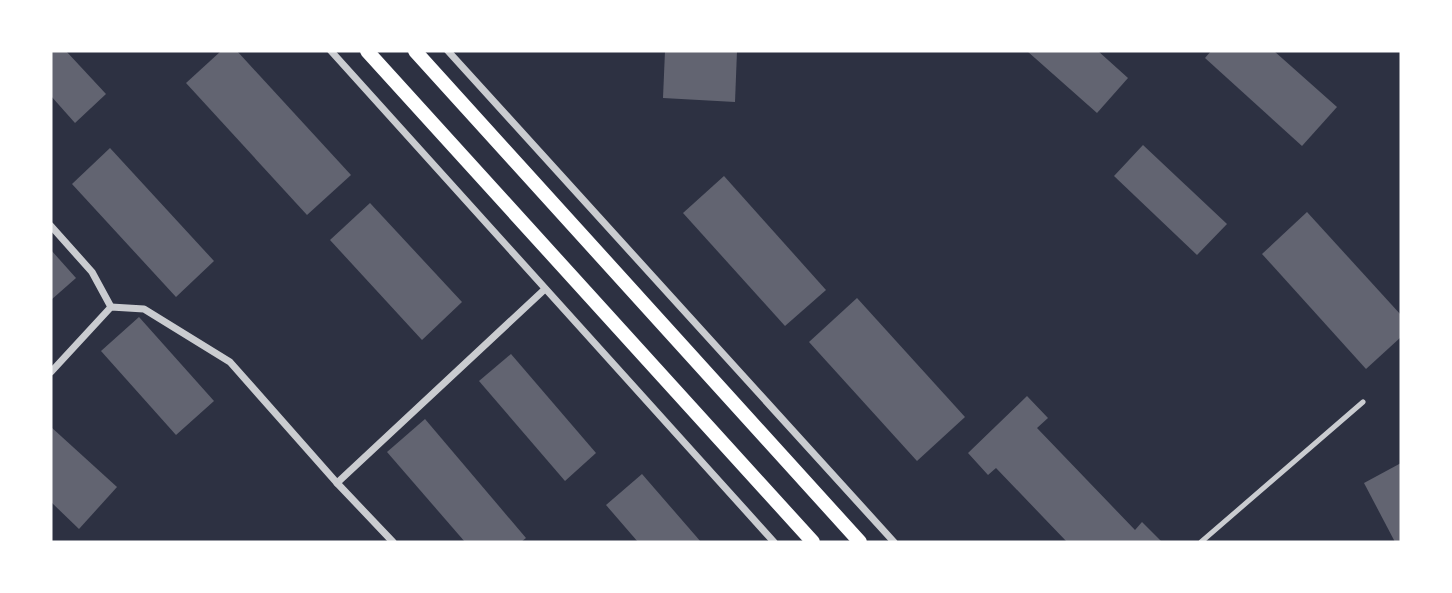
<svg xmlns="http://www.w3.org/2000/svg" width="1452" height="593" viewBox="0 0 1452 593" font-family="Commissioner,sans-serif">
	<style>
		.building { fill: #626471 }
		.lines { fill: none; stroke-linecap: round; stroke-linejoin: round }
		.service { stroke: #caccd0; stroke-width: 5 }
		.minor { stroke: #caccd0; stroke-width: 7 }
		.secondary { stroke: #fff; stroke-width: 14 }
	</style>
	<rect width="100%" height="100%" fill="#2d3142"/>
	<g class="building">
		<polygon points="51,51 66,51 106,94 75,123 51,96"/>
		<polygon points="221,51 237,51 351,175 307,215 186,83"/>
		<polygon points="665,51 737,51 735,102 663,98"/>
		<polygon points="1027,51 1098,51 1128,78 1097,113"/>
		<polygon points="1211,51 1274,51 1337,107 1302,146 1205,58"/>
		<polygon points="1143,145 1227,224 1197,255 1114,176"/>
		<polygon points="110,148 214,261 176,297 72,184"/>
		<polygon points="724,176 826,290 785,326 683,213"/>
		<polygon points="370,203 462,302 422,340 330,240"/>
		<polygon points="1307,212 1401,315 1401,337 1366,369 1262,254"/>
		<polygon points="51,250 76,278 51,300"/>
		<polygon points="857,298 965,417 917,461 809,342"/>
		<polygon points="139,317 214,401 176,435 101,351"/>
		<polygon points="511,354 596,453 565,481 479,381"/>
		<polygon points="1027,396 1048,418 1037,428 1135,530 1142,522 1162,542 1067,542 996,468 988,475 968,453"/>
		<polygon points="425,419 526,538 521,542 465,542 387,452"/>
		<polygon points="51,427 117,487 79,529 51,502"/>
		<polygon points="1401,463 1401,542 1395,542 1364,483"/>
		<polygon points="642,474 701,542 638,542 606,505"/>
	</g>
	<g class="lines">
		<polyline class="service" points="1201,542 1363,402"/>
		<g class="minor">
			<polyline points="331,51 774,542"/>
			<polyline points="448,51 894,542"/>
			<polyline points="51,226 92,272 111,307"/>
			<polyline points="51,372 111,307 144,309 230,362 337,483 393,542"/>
			<polyline points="337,483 545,289"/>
		</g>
		<g class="secondary">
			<polyline points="367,51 813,542"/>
			<polyline points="415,51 860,542"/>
		</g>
	</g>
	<rect width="1452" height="593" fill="none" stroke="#ffffff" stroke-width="105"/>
</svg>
